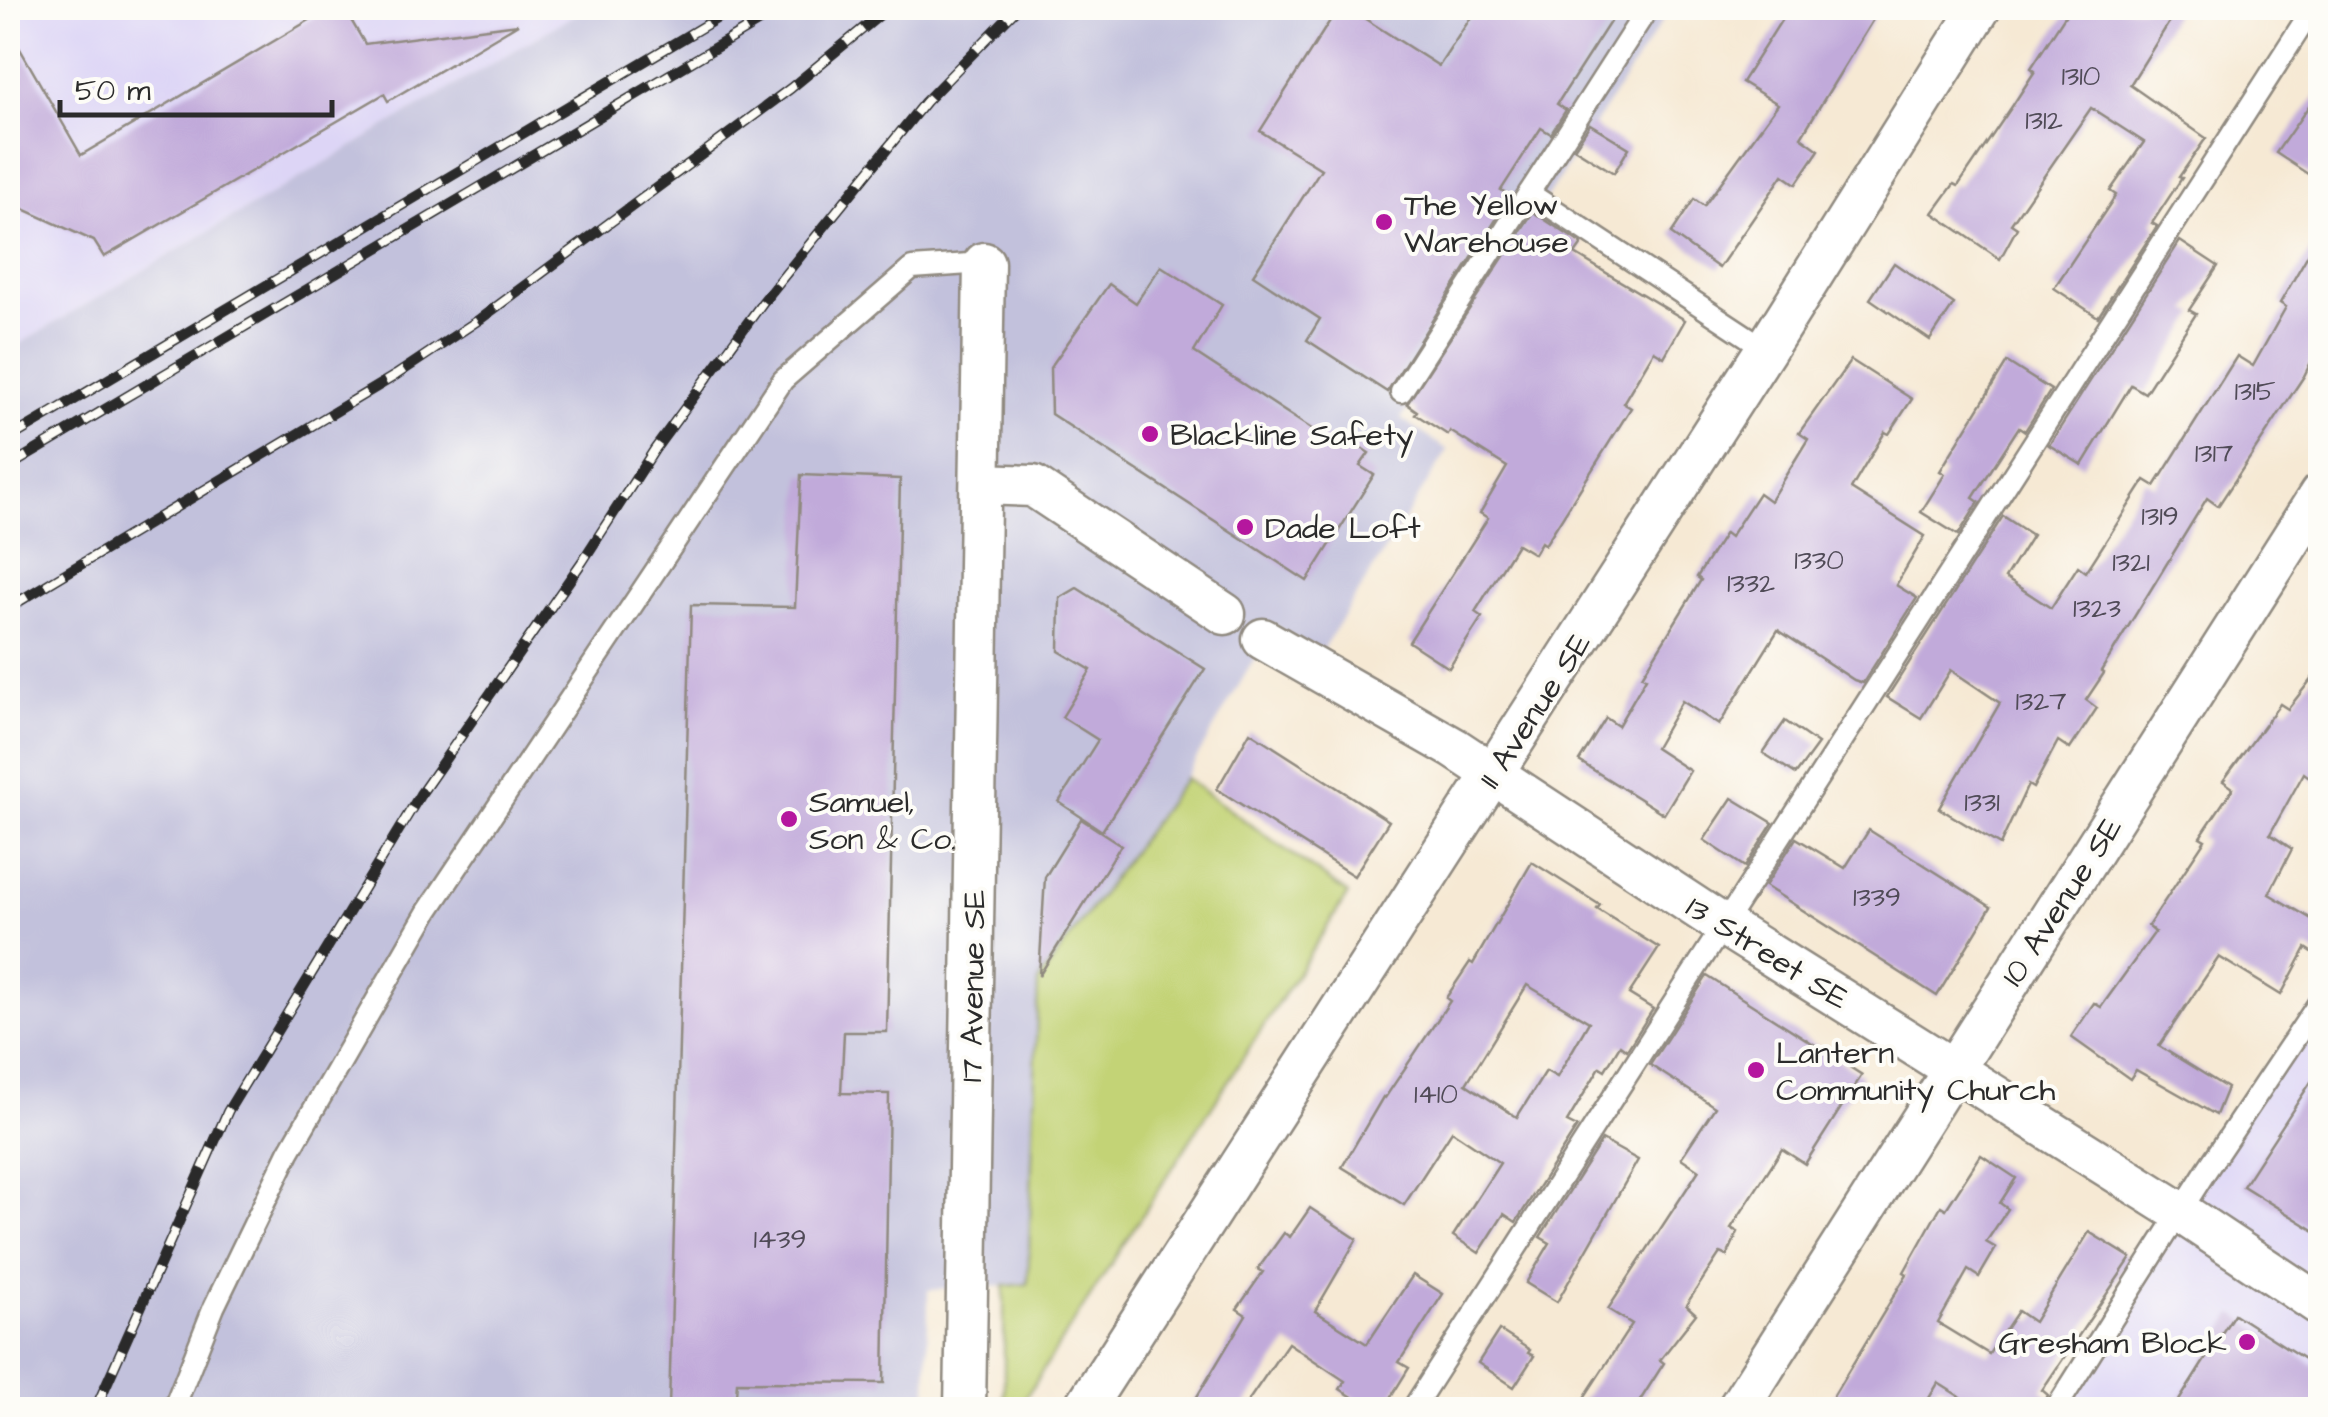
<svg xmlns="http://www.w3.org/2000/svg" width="2328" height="1417" viewBox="0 0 2328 1417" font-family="'Architects Daughter',sans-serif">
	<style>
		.built { fill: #ddd5f6 }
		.industrial { fill: #c2c1dc }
		.green { fill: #c3d376; stroke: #777f50; stroke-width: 2.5 }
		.building { fill: #c1aada; fill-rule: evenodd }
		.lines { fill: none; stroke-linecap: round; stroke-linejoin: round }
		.lane-casing { stroke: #908a80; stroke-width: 25 }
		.street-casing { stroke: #908a80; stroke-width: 45 }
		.lane { stroke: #fff; stroke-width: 20 }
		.street { stroke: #fff; stroke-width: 40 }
		.rail-casing { stroke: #2b2b2b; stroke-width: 11 }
		.rail { stroke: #fdfcf7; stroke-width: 8; stroke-dasharray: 22; stroke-linecap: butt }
		.poi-dot { fill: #b5179e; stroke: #fdfcf7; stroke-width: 4 }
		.labels { text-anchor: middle; stroke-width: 8; stroke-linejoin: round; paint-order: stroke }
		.number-label { font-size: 28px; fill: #504b57 }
		.poi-label { font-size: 32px; fill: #2b2b2b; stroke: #fdfcf7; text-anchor: start }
		.street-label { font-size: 32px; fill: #2b2b2b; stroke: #fdfcf7 }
	</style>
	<rect width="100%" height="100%" fill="#fdfcf7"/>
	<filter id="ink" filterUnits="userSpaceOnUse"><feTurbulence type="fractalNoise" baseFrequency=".01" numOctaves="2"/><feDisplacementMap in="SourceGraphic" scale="20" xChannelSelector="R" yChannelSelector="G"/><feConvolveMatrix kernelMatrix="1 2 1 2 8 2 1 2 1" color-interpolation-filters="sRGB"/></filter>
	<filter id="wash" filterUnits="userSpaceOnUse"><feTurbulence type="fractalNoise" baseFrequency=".0048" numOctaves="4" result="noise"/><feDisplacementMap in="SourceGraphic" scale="40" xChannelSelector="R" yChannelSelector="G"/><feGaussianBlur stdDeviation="2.25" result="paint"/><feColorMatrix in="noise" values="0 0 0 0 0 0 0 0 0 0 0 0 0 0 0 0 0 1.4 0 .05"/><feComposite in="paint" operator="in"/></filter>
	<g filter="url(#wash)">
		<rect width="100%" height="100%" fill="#f6e9d4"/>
		<g class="built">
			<polygon points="8,8 586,8 8,351"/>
			<polygon points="2320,997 2320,1409 2052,1410"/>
		</g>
		<polygon class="industrial" points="586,8 1671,8 1401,419 1448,450 1319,655 1274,625 1185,778 1039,982 1028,1285 928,1290 927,1409 8,1410 8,351"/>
		<polygon class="green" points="1185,778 1348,894 1018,1409 1004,1409 1004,1286 1028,1284 1038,982"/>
		<g id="blocks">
			<g class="building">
				<polygon points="330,8 344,8 365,44 518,24 388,101 384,94 104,257 94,241 8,202 8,28 81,155"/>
				<polygon points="1338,8 1348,8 1439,66 1477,8 1619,8 1557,104 1566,110 1551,134 1541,128 1501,190 1511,196 1387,392 1307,340 1320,319 1253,275 1321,169 1260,131"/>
				<polygon points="1789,8 1880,8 1801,137 1819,150 1796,184 1783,175 1719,268 1671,234 1694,199 1704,206 1778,104 1742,82"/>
				<polygon points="2070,8 2178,8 2130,85 2206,138 2179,177 2182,178 2152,223 2157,226 2098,317 2054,288 2116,195 2110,191 2144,142 2091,108 2011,224 2017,228 2000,259 1933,213 1954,184 1958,186 2013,105 2035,71 2031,68"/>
				<polygon points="2320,90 2320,182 2276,153"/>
				<polygon points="1590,124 1629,148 1614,173 1574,148"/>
				<polygon points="1533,212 1582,244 1575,254 1685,320 1664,357 1654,351 1623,403 1631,408 1545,545 1541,542 1534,554 1517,544 1475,612 1482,617 1449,668 1409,642 1488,518 1480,513 1507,467 1450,431 1448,435 1415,414 1417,411 1407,404"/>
				<polygon points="2320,234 2320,344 2304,376 2218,506 2207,498 2101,671 2104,673 2086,700 2097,708 2070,749 2058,741 2033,788 2028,785 2000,845 1939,808 2000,703 1951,670 1921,718 1887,697 2003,516 2032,535 2005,578 2051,608 2078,566 2086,572 2145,480 2155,486 2237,356 2253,366 2286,307 2280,303"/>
				<polygon points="2180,241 2218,266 2189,310 2196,314 2145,393 2131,385 2082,465 2049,445"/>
				<polygon points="1894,263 1954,304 1930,340 1870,299"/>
				<polygon points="1161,266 1222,305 1194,352 1339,447 1345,437 1369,453 1360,466 1374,475 1307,581 1051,414 1050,368 1109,284 1136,303"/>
				<polygon points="1851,360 1912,399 1889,434 1885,432 1851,489 1925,536 1896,585 1917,598 1863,683 1854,680 1778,630 1719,725 1682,701 1655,748 1690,771 1664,814 1579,761 1606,718 1618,726 1646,678 1642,676 1701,580 1697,577 1725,533 1730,537 1759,493 1770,501 1808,439 1799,433"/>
				<polygon points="2007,362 2051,390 2025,431 2019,427 1973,498 1979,502 1958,535 1921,512 1945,474 1940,471"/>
				<polygon points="801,475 900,479 887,1032 844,1032 841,1093 889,1094 884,1383 737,1382 735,1409 669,1408 691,605 795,607"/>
				<polygon points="1077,588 1205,669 1102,831 1059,802 1098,740 1062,717 1091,670 1059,651 1060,598"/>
				<polygon points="2320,668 2320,785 2304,773 2270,834 2292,849 2269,894 2320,924 2320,957 2306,948 2281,995 2219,957 2159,1046 2227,1088 2216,1115 2136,1070 2130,1079 2071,1037 2094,1003 2101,1007 2155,932 2148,926 2205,840 2200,837 2233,788 2223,781 2280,704 2288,709"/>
				<polygon points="1785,721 1818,744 1796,774 1763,753"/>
				<polygon points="1250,732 1389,821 1354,876 1217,789"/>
				<polygon points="1732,798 1773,823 1745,867 1704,840"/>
				<polygon points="1081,819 1121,845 1039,976 1045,877"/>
				<polygon points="1869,830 1991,907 1937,996 1765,886 1796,838 1845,868"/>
				<path d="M 1532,862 L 1600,905 L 1597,909 L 1659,948 L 1629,994 L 1653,1009 L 1627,1050 L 1620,1045 L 1605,1070 L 1600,1067 L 1567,1122 L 1577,1127 L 1516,1222 L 1504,1214 L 1479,1253 L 1453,1236 L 1500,1163 L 1452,1131 L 1404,1205 L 1342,1167 L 1383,1097 L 1385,1098 L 1450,1001 L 1446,998 L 1470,962 L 1473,964 ZM 1527,985 L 1589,1022 L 1557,1077 L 1546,1071 L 1517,1117 L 1466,1084 Z"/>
				<polygon points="1707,976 1862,1075 1805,1164 1782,1149 1731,1228 1738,1232 1727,1256 1720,1253 1686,1305 1696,1314 1660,1360 1664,1363 1634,1410 1576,1410 1632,1324 1608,1309 1699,1170 1681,1158 1715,1107 1650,1065"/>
				<polygon points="2320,1068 2320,1234 2243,1186"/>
				<polygon points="1602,1140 1638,1160 1557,1302 1526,1283 1550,1243 1540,1237"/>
				<polygon points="1981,1155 2016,1178 2000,1203 2008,1209 1986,1242 1996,1248 1979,1277 1968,1270 1938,1323 1989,1354 2018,1311 2034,1322 2089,1232 2131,1258 2042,1390 2048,1395 2041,1410 1981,1410 1938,1383 1922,1410 1825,1410 1907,1274 1904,1272 1941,1206 1946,1209"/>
				<polygon points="1310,1208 1357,1239 1315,1311 1367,1344 1413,1275 1443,1294 1399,1362 1409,1368 1383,1410 1373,1410 1340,1389 1345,1381 1288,1343 1242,1410 1189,1410 1246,1315 1237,1309 1263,1272 1258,1269 1284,1233 1290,1237"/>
				<polygon points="2234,1314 2320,1369 2320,1410 2173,1410"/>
				<polygon points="1499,1330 1530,1350 1528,1353 1534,1356 1514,1387 1478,1363"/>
			</g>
		</g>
	</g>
	<g filter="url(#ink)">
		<use href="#blocks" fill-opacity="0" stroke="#908a80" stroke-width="2.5"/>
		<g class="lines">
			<defs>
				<g id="lane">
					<polyline points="1529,193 1766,349"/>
					<polyline points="1401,392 1648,8"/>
					<polyline points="173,1410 214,1307 289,1152 428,911 783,380 912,268 984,263"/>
					<polyline points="1412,1410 2313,8"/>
					<polyline points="2055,1410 2206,1171 2320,1001"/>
				</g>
				<g id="street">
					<polyline points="981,484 1033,486 1225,614"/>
					<polyline points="1263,639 1454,748 1723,925 2180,1212 2320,1305"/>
					<polyline points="965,1410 984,263"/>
					<polyline points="1083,1410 1766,349 1980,8"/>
					<polyline points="1737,1410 2320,494"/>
				</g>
			</defs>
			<use href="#lane" class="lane-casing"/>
			<use href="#street" class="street-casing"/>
			<use href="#lane" class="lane"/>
			<use href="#street" class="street"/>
			<defs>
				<g id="rail">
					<polyline points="8,439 734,8"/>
					<polyline points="8,467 782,8"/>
					<polyline points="8,608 396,375 480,319 791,88 888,8"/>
					<polyline points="95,1410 228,1111 420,795 582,562 655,449 763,302 925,102 1017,8"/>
				</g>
			</defs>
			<use href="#rail" class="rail-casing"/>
			<use href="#rail" class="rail"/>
		</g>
	</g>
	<g class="poi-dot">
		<circle cx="1384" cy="222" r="10"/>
		<circle cx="1150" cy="434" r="10"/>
		<circle cx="1245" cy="527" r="10"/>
		<circle cx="789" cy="819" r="10"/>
		<circle cx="1756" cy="1070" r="10"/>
		<circle cx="2247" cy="1342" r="10"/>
	</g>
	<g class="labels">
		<g class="number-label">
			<text x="2081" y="85">1310</text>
			<text x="2044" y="129">1312</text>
			<text x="2255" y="400">1315</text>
			<text x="2214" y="462">1317</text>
			<text x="2160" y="525">1319</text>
			<text x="1819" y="569">1330</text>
			<text x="2131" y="571">1321</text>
			<text x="1751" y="592">1332</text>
			<text x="2097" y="617">1323</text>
			<text x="2041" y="710">1327</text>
			<text x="1982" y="811">1331</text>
			<text x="1877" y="906">1339</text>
			<text x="1436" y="1103">1410</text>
			<text x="780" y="1248">1439</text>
		</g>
		<g class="poi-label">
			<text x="1404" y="215">The Yellow<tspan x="1404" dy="37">Warehouse</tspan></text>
			<text x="1170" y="445">Blackline Safety</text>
			<text x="1265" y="538">Dade Loft</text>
			<text x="809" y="812">Samuel,<tspan x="809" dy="37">Son &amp; Co.</tspan></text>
			<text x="1776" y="1063">Lantern<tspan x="1776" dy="37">Community Church</tspan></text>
			<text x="2227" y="1353" text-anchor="end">Gresham Block</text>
		</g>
		<g class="street-label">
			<text transform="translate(1534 710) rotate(-57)" y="11">11 Avenue SE</text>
			<text transform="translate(2061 901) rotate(-57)" y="11">10 Avenue SE</text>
			<text transform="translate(1768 952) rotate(32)" y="11">13 Street SE</text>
			<text transform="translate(972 986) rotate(-89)" y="11">17 Avenue SE</text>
		</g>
	</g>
	<rect width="2328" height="1417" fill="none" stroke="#fdfcf7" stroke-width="40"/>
	<path d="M60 100v15h272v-15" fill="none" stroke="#2b2b2b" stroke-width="5"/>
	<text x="75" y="100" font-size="30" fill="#2b2b2b" stroke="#fdfcf7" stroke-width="8" paint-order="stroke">50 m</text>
</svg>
